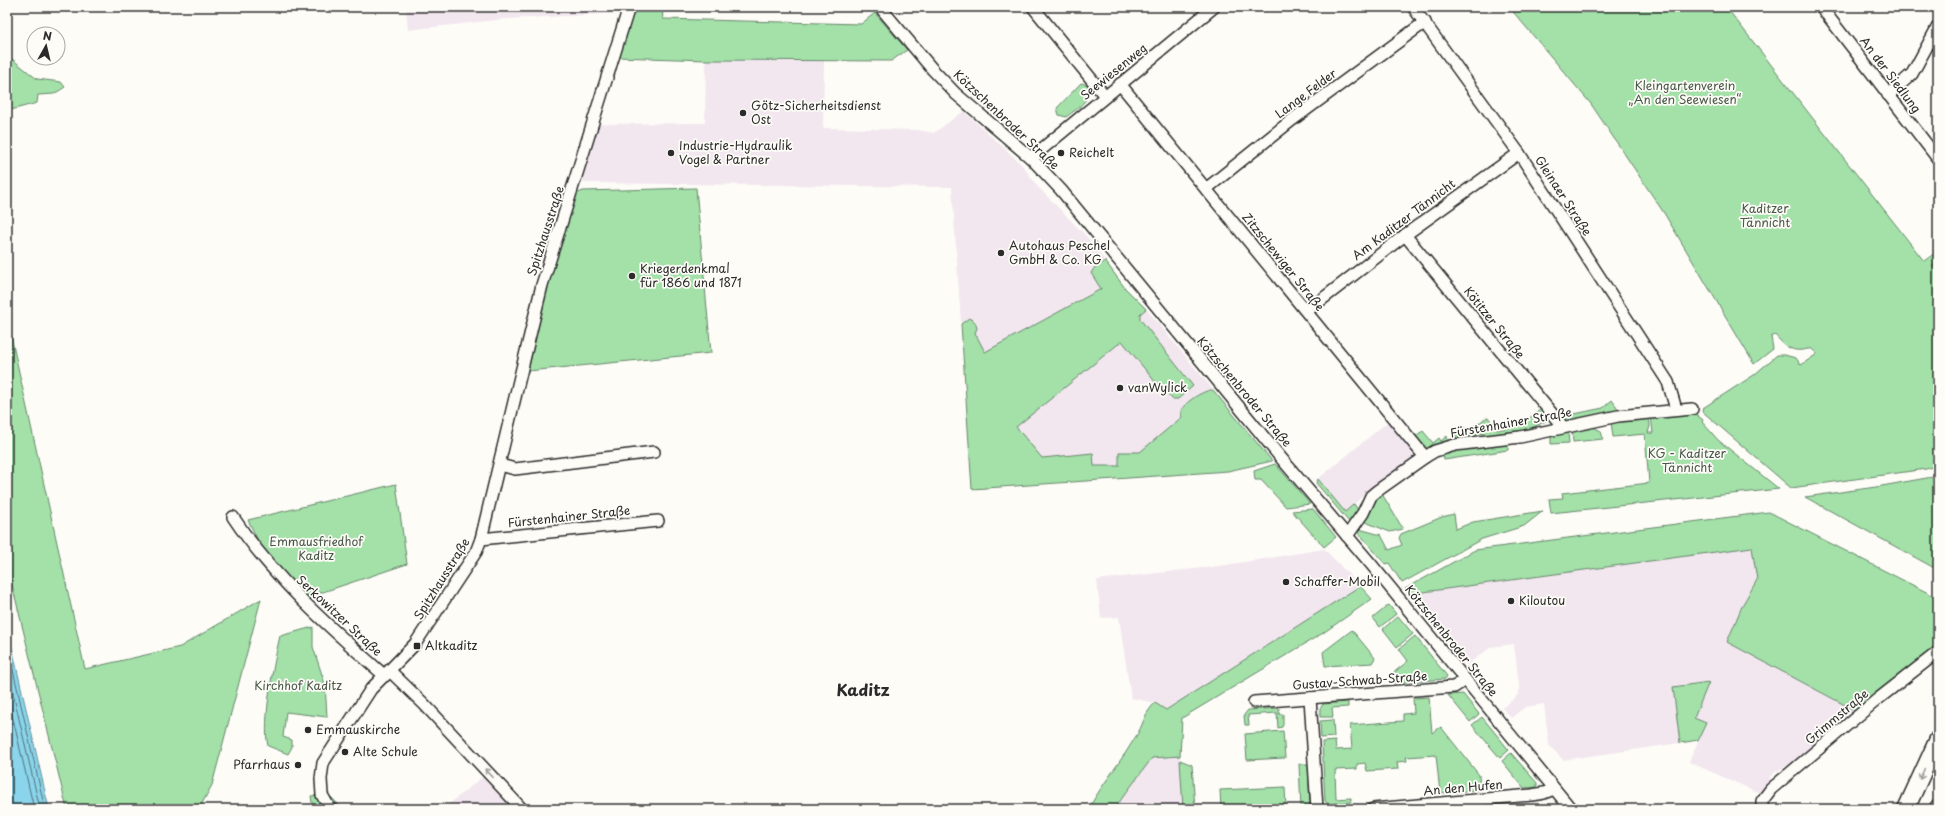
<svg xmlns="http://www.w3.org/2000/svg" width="1945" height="816" viewBox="0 0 1945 816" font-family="'Playpen Sans',sans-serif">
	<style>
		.built { fill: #f2e6ef }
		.green { fill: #a3e1a9; stroke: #67866a }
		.water { fill: #8ad5eb; stroke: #64919e }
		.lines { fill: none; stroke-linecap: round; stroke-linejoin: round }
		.shore { stroke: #516f78; stroke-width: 1 }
		.minor-casing { stroke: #2b2b2b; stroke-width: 14 }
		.highway-casing { stroke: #2b2b2b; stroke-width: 19 }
		.minor { stroke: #fdfcf7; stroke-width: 11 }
		.highway { stroke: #fdfcf7; stroke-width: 16 }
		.oneway { stroke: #9e9e9b }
		.poi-dot { fill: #2b2b2b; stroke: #fdfcf7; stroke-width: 1.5 }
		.labels { text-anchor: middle; stroke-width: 3.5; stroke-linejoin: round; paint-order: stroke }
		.street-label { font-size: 12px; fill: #2b2b2b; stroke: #fdfcf7 }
		.park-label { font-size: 12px; fill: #49584a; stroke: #fdfcf7 }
		.poi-label { font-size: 12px; fill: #2b2b2b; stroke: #fdfcf7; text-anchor: start }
		.district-label { font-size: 16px; font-weight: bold; fill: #2b2b2b; stroke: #fdfcf7 }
	</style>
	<rect width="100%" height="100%" fill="#fdfcf7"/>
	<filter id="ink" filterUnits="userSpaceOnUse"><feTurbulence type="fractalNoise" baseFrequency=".025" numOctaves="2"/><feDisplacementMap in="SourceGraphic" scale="8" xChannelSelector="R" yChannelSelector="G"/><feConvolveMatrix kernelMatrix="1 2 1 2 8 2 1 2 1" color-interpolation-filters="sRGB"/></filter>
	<g filter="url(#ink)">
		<g class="built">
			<polygon points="406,7 626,7 624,13 505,19 408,30"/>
			<polygon points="706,60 824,61 823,128 917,130 934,133 964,111 1022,165 1038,187 1088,238 1125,288 1143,305 1272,461 1228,471 972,489 952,187 585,183 581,178 598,124 705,123"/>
			<polygon points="1390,420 1416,454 1413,460 1372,488 1345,512 1318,479"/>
			<polygon points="1752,547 1757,580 1743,604 1727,642 1856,711 1795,761 1774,773 1769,778 1773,781 1762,794 1689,762 1706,723 1693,718 1708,682 1673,687 1680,743 1563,760 1549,745 1544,704 1525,707 1511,718 1502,708 1515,698 1519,693 1519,684 1514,644 1491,647 1467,665 1409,594"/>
			<polygon points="1324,549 1360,586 1166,710 1155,703 1131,698 1119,617 1101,618 1097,580 1220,566"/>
			<polygon points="1180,756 1183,809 1114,809 1152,757"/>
			<polygon points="485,775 517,809 443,809"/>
		</g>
		<g class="green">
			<polygon points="632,7 662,7 663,19 861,24 875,13 907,50 891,61 706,60 617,57"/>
			<path d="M 1509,7 L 1726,7 L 1924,261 L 1938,251 L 1938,260 L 1932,267 L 1938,261 L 1938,465 L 1926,469 L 1791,488 L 1702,411 L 1703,408 L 1754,375 L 1777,355 L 1784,355 L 1796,358 L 1801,365 L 1817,354 L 1812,349 C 1808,348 1806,350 1802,350 C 1790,352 1782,343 1775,335 L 1771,337 L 1773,349 L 1754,364 L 1664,213 L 1591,104 Z"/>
			<polygon points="7,55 37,79 61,82 65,87 54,94 38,95 37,103 7,111"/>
			<path d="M 1081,83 L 1089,85 C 1089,103 1079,107 1066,117 L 1059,115 L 1057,108 Z"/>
			<polygon points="696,188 711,353 528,371 547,287 576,194 583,191"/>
			<path d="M 1105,261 L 1125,288 L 1146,309 L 1140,314 L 1140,319 L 1193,386 L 1178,399 L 1172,399 L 1167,393 L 1165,394 L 1122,341 L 1016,427 L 1042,458 L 1093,453 L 1094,466 L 1119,466 L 1119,452 L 1140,452 L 1182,417 C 1181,415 1181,413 1181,411 C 1183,403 1205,389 1213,390 L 1272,461 L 1228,471 L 972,489 L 961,324 L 969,318 L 975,322 L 977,328 L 975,333 L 985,352 L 1101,289 L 1091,273 L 1095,267 Z"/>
			<polygon points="7,318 85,669 180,647 261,599 212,785 199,809 67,809 7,564"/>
			<polygon points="1612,400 1619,410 1565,423 1560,417 1603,408"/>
			<polygon points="1544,407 1551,417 1550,419 1517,435 1486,438 1485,433 1474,435 1475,440 1457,440 1454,432 1461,426 1468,430 1488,417 1497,430 1519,426"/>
			<polygon points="1693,412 1703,420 1702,422 1718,440 1779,489 1551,513 1549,499 1563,498 1562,493 1649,483 1645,434 1613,437 1611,422 1649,416 1650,426 1648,433 1653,433 1651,416"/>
			<polygon points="1591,426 1601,431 1603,439 1573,442 1572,431"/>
			<polygon points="1423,431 1433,443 1439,438 1441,441 1447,436 1448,441 1426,449 1415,436"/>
			<polygon points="1568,431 1569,443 1551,444 1551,437 1552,435"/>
			<polygon points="1508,443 1508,450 1444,460 1443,454 1456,450"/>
			<polygon points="1275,464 1278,467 1310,504 1286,507 1261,480 1255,480 1254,471"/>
			<polygon points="1938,476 1938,570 1805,497 1876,487"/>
			<polygon points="1318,479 1345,512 1354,504 1358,510 1352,522 1349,522 1316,483"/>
			<polygon points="396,484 407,564 302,599 263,551 248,520"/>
			<polygon points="1382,494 1403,529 1390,532 1363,521 1373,501"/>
			<polygon points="1313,509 1336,537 1324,547 1292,511"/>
			<polygon points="1543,511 1524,526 1482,539 1402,583 1389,563 1385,564 1358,532 1359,529 1381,535 1389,550 1402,545 1399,538 1401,534 1442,517 1454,514 1456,529 1473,522"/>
			<polygon points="1769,512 1938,598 1938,648 1856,711 1727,642 1743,604 1757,580 1752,547 1409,594 1405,589 1475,550"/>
			<path d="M 1360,586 L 1372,599 L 1323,633 L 1182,718 L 1180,756 L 1152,758 L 1114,809 L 1088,809 C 1103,783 1123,759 1138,733 C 1145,720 1144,714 1155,703 L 1166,710 Z"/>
			<polygon points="1389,605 1396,614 1380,627 1373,618"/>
			<polygon points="1398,616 1413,634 1397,647 1383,629"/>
			<path d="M 313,627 L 313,647 L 325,684 L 327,717 L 286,712 L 283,737 L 292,740 L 292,747 L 288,754 L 268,746 C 262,723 274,661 280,636 Z"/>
			<polygon points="1352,630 1375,658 1372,663 1325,666 1323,652"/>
			<polygon points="1415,636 1447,676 1445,679 1393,683 1392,674 1408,661 1399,649"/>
			<polygon points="1709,682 1694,718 1706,723 1698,740 1680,743 1673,687"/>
			<polygon points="1463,694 1479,714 1470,722 1448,695"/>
			<polygon points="1429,697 1432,733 1441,727 1479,775 1480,790 1440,793 1436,755 1406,757 1407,761 1397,762 1398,769 1367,771 1365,763 1357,764 1357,769 1335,770 1336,799 1351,798 1351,802 1328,804 1325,801 1322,742 1335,741 1336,750 1352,749 1350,725 1403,721 1403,714 1414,713 1413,698"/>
			<polygon points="1348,702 1348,707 1332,708 1333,717 1320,717 1320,709 1323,704"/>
			<polygon points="1279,708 1279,714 1283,714 1283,725 1282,727 1278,728 1277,713 1248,715 1249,725 1245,725 1244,715 1248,710"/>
			<polygon points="1482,717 1509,750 1500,758 1472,725"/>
			<polygon points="1333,720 1334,737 1321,738 1320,721"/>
			<polygon points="1283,731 1285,758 1247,760 1245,734"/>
			<polygon points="1511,753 1537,783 1537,787 1524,788 1502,761"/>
			<polygon points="1180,760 1192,765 1195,809 1183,809"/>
			<polygon points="1299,764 1308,764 1310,808 1301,809"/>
			<polygon points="1285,787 1286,809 1221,809 1220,790"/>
			<polygon points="328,794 343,809 313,809 311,796"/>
		</g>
		<polygon class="water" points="7,626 49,809 7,809"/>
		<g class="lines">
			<g class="shore">
				<polyline points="7,644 45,809"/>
				<polyline points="7,667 40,809"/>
				<polyline points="7,693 34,809"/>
			</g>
			<defs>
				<g id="minor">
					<polyline points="880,7 933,70 956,94 1031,158 1061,190 1281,458 1371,564 1571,809"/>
					<polyline points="1033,7 1105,96"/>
					<polyline points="1413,7 1519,153 1668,382 1676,409"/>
					<polyline points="1821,7 1938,159"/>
					<polyline points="1120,84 1425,457"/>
					<polyline points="1888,95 1912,74 1938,26"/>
					<polyline points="1031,158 1214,7"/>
					<polyline points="1206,189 1292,120 1425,22"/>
					<polyline points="1405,235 1563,427"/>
					<polyline points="1307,311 1405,235 1519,153"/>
					<polyline points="500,465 515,469 654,452"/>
					<path d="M 233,517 C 274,579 329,627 385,676"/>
					<polyline points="1347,536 1363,513 1371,496 1377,491 1425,457 1435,451 1455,445 1520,437 1618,416 1692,409"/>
					<polyline points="481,539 658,521"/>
					<polyline points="390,671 424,704 522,809"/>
					<polyline points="1310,698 1317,809"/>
					<polyline points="1254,702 1454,687 1465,680"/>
					<polyline points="330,809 322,795 321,779 323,763 371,689 415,644 476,552 481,539 542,285 629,7"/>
					<polyline points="1373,809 1532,795 1544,793 1554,789"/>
					<polyline points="1762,809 1762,801 1771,789 1878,699 1938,652"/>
				</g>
				<g id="highway">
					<polyline points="1906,809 1938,739"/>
					<polyline points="1938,809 1938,808"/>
				</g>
			</defs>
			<use href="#minor" class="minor-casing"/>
			<use href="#highway" class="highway-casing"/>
			<use href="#minor" class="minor"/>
			<use href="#highway" class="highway"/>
		</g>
		<defs><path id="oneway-shaft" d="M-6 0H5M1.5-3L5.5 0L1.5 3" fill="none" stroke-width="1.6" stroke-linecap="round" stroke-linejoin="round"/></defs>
		<g class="oneway">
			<use href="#oneway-shaft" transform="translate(489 773) rotate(-133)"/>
			<use href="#oneway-shaft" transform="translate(1922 774) rotate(114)"/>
		</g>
	</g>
	<g class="poi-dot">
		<circle cx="743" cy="113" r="4"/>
		<circle cx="671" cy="153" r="4"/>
		<circle cx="1061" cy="153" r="4"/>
		<circle cx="1001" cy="253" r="4"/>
		<circle cx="632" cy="276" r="4"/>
		<circle cx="1120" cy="388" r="4"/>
		<circle cx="1286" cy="582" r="4"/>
		<circle cx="1511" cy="601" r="4"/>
		<rect x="413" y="642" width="8" height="8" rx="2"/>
		<circle cx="308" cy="730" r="4"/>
		<circle cx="345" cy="752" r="4"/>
		<circle cx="298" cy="765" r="4"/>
	</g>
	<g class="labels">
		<g class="street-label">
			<text transform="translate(1114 72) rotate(-39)" y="4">Seewiesenweg</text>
			<text transform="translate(1890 75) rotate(53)" y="4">An der Siedlung</text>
			<text transform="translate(1306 94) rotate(-37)" y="4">Lange Felder</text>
			<text transform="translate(1006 120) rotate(43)" y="4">Kötzschenbroder Straße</text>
			<text transform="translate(1563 196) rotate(57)" y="4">Gleinaer Straße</text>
			<text transform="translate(1404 220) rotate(-37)" y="4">Am Kaditzer Tännicht</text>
			<text transform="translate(546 231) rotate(-72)" y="4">Spitzhausstraße</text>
			<text transform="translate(1283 262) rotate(51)" y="4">Zitzschewiger Straße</text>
			<text transform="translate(1494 323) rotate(51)" y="4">Kötitzer Straße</text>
			<text transform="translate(1244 392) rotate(50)" y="4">Kötzschenbroder Straße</text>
			<text transform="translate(1511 423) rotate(-10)" y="4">Fürstenhainer Straße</text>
			<text transform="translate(569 517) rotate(-6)" y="4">Fürstenhainer Straße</text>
			<text transform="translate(442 579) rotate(-58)" y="4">Spitzhausstraße</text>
			<text transform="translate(339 616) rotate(43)" y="4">Serkowitzer Straße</text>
			<text transform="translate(1451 641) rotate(51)" y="4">Kötzschenbroder Straße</text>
			<text transform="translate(1360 681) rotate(-4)" y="4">Gustav-Schwab-Straße</text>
			<text transform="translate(1837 717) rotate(-40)" y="4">Grimmstraße</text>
			<text transform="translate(1463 788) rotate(-5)" y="4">An den Hufen</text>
		</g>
		<g class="park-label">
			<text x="1685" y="90">Kleingartenverein<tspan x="1685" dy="14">„An den Seewiesen“</tspan></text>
			<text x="1765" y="213">Kaditzer<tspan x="1765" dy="14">Tännicht</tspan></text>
			<text x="1687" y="458">KG - Kaditzer<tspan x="1687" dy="14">Tännicht</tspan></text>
			<text x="316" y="546">Emmausfriedhof<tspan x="316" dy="14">Kaditz</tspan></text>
			<text x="298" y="690">Kirchhof Kaditz</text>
		</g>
		<g class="poi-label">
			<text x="751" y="110">Götz-Sicherheitsdienst<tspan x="751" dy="14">Ost</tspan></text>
			<text x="679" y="150">Industrie-Hydraulik<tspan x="679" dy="14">Vogel &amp; Partner</tspan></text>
			<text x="1069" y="157">Reichelt</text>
			<text x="1009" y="250">Autohaus Peschel<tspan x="1009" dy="14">GmbH &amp; Co. KG</tspan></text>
			<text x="640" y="273">Kriegerdenkmal<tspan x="640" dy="14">für 1866 und 1871</tspan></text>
			<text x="1128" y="392">vanWylick</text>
			<text x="1294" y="586">Schaffer-Mobil</text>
			<text x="1519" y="605">Kiloutou</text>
			<text x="425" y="650">Altkaditz</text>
			<text x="316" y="734">Emmauskirche</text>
			<text x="353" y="756">Alte Schule</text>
			<text x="290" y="769" text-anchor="end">Pfarrhaus</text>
		</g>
		<g class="district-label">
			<text x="863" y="696">Kaditz</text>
		</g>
	</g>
	<rect width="1945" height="816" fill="none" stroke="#fdfcf7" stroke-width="24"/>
	<rect x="12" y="12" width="1921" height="792" fill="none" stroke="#2b2b2b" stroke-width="1.5" filter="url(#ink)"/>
	<g transform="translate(46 46) rotate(8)"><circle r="19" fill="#fdfcf7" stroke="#a9a8a5"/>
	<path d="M0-3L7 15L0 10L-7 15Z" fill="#2b2b2b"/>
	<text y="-6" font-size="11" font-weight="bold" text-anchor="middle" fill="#2b2b2b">N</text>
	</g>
</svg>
